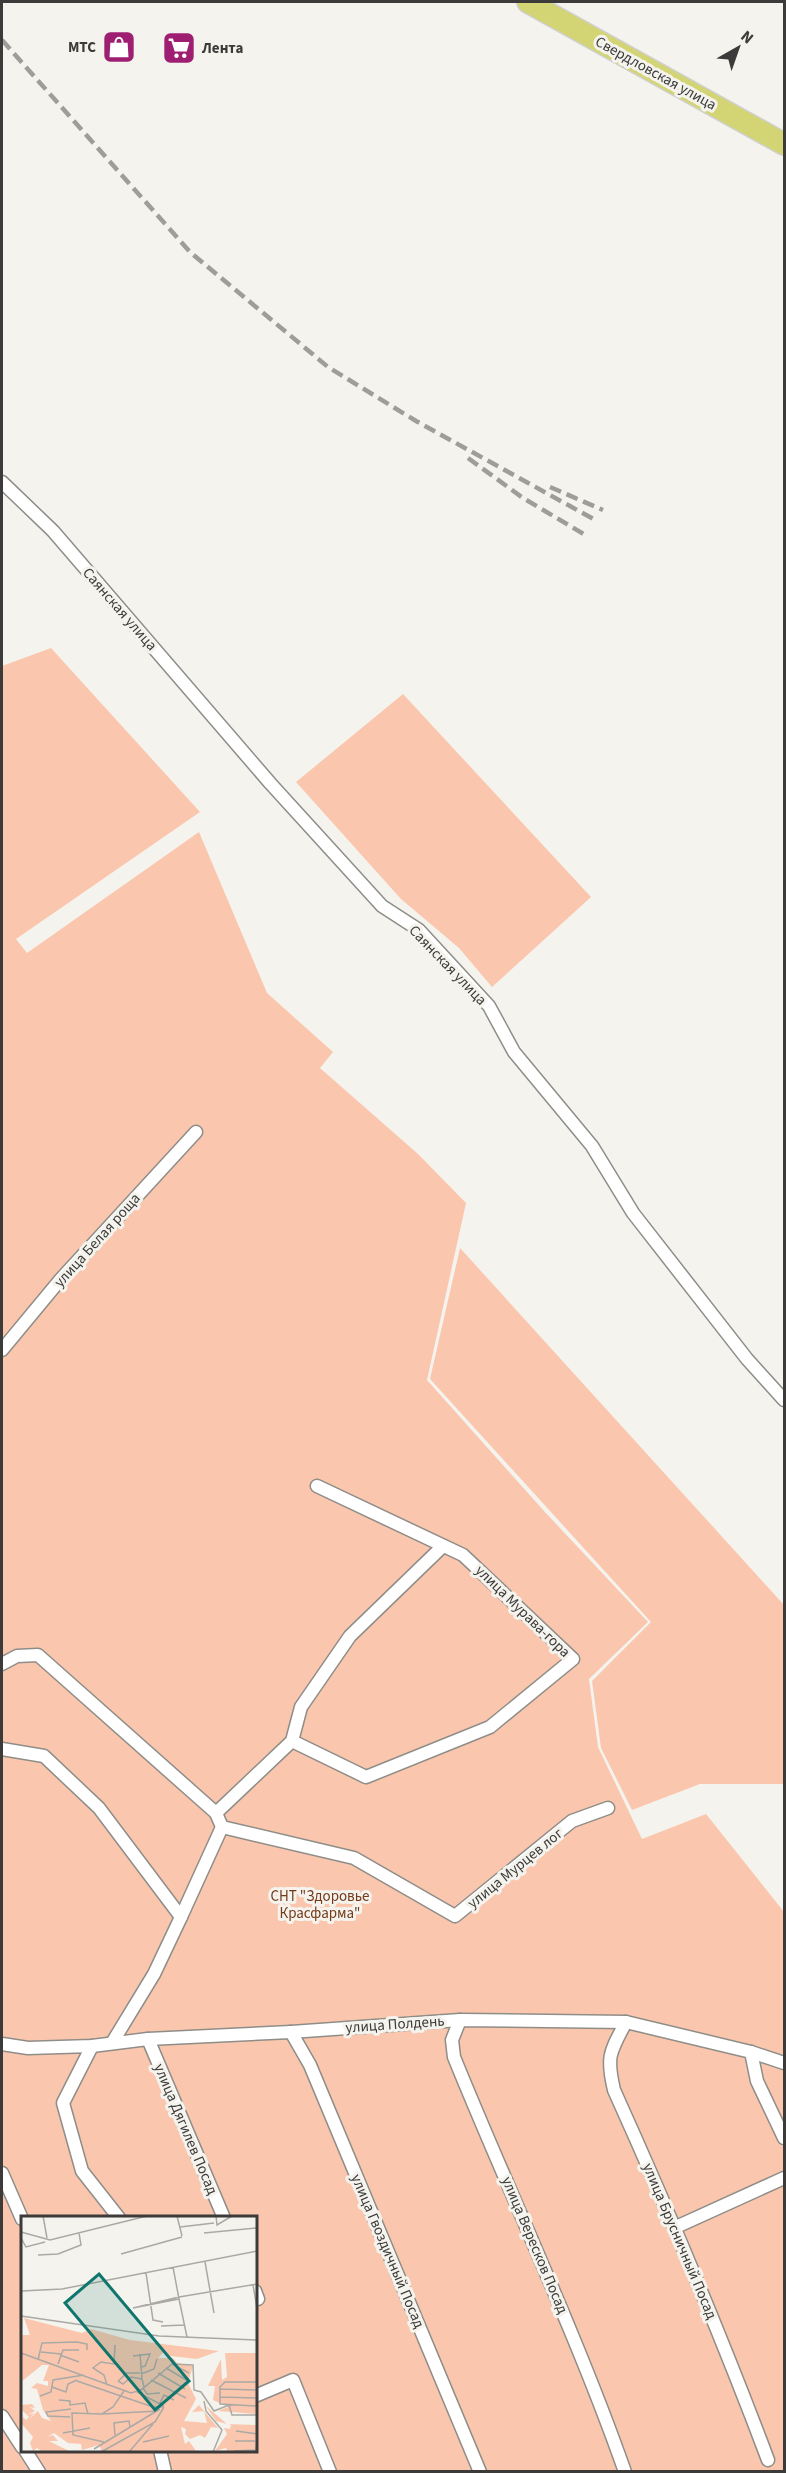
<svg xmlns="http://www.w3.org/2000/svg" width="786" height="2473" viewBox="0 0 786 2473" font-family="'Source Sans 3',sans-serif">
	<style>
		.green { fill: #fac7ae; fill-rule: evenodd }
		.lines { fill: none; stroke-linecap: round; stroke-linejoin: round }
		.minor-casing { stroke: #8f8d88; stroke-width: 15 }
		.trunk-casing { stroke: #d0d0cf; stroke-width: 24 }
		.minor { stroke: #fff; stroke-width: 12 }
		.trunk { stroke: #d3d473; stroke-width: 21 }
		.rail { stroke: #9e9d99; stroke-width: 4.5; stroke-dasharray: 12 6; stroke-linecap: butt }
		.labels { text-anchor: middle; stroke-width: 6; stroke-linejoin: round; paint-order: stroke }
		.poi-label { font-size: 15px; font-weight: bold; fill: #3c3b39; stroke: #f5f3ed; text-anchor: end }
		.street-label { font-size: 15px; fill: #3c3b39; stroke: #f5f3ed }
		.park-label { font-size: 15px; fill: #743a19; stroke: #f5f3ed }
		.inset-road { fill: none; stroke: #aba9a5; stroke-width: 1.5 }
		.view { fill: #0f766e; fill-opacity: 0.15; stroke: #0f766e; stroke-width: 3 }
		.inset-edge { fill: none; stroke: #3c3b39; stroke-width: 3 }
	</style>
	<rect width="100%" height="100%" fill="#f5f3ed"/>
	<g class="green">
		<path d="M 51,648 L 200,812 L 16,939 L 27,953 L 199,832 L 267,993 L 333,1052 L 320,1068 L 418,1154 L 466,1203 L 427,1380 L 544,1511 L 648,1622 L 589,1679 L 598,1747 L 642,1839 L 706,1814 L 784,1912 L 784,2471 L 2,2471 L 2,666 ZM 22,2218 L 255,2218 L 255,2450 L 22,2450 Z"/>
		<polygon points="403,694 591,897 492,987 459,948 401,899 296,782"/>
		<polygon points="460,1248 784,1605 784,1784 700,1784 632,1810 601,1748 592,1681 651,1622 430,1379"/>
	</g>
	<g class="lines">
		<defs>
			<g id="minor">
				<polyline points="2,482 53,531 270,783 382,906 419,930 489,1006 514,1052 592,1146 633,1213 747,1359 784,1400"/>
				<polyline points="2,1350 60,1280 196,1132"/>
				<polyline points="2,1664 17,1656 38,1655 216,1813"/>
				<polyline points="292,1741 366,1777 490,1727 573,1659 463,1555 317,1486"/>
				<polyline points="2,1749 44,1756 99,1808 181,1917 154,1974 112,2043"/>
				<polyline points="222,1827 354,1858 455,1916 572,1821 608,1808"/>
				<polyline points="181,1917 222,1827 216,1813 292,1741 301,1707 350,1636 443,1546"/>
				<path d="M 460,2020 L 452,2040 L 454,2057 C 510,2195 575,2330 625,2472"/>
				<path d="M 626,2022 C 610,2052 606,2056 614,2090 C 669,2212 721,2335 768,2460"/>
				<polyline points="291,2032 310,2065 480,2472"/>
				<polyline points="148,2039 224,2218"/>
				<polyline points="2,2044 28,2048 92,2046 148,2039 291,2032 460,2020 626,2022 751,2052 784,2063"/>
				<polyline points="92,2046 63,2103 82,2171 119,2218"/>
				<polyline points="751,2052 757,2081 784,2138"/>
				<polyline points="2,2173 22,2219"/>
				<polyline points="676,2227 784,2178"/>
				<polyline points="255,2291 258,2299 255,2299"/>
				<polyline points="255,2396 293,2380 330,2472"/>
				<polyline points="2,2416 22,2447"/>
				<polyline points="25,2450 39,2472"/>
				<polyline points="160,2450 165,2472"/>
			</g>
			<polyline id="trunk" points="528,2 784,144"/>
		</defs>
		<use href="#minor" class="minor-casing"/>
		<use href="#trunk" class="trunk-casing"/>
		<use href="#minor" class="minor"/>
		<use href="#trunk" class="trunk"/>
		<g class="rail">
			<polyline points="2,40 190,252 328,367 416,421 597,521"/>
			<polyline points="468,458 523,498 587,536"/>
			<polyline points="550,487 603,510"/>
		</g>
	</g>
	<defs>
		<symbol id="shop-square" viewBox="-11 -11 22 22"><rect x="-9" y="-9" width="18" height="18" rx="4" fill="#9e1f72" stroke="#f5f3ed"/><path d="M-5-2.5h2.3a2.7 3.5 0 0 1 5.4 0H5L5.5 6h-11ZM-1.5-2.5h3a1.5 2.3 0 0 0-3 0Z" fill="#fff"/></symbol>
		<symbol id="supermarket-square" viewBox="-11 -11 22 22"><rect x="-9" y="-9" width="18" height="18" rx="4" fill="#9e1f72" stroke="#f5f3ed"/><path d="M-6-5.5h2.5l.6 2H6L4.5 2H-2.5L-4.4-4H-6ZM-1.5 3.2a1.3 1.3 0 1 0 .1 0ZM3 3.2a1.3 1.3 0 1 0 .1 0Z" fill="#fff"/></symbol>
	</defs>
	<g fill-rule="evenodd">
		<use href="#shop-square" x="100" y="28" width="38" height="38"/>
		<use href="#supermarket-square" x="160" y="29" width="38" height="38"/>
	</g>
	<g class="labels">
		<g class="poi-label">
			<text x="96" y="52">МТС</text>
			<text x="202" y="53" text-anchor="start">Лента</text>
		</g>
		<g class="street-label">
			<text transform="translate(656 73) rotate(29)" y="5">Свердловская улица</text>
			<text transform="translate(120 609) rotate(49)" y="5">Саянская улица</text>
			<text transform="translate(448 965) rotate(46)" y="5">Саянская улица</text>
			<text transform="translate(97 1240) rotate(-48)" y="5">улица Белая роща</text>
			<text transform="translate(523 1611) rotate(44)" y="5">улица Мурава-гора</text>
			<text transform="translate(515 1868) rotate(-39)" y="5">улица Мурцев лог</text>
			<text transform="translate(395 2024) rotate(-4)" y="5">улица Полдень</text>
			<text transform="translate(186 2129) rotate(67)" y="5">улица Дягилев Посад</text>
			<text transform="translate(680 2241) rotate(67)" y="5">улица Брусничный Посад</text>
			<text transform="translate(535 2245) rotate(67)" y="5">улица Вересков Посад</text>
			<text transform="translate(388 2251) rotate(67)" y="5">улица Гвоздичный Посад</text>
		</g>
		<g class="park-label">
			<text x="320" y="1901">СНТ "Здоровье<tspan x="320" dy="17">Красфарма"</tspan></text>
		</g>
	</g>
	<g transform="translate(21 2216)">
		<rect width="236" height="236" fill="#f5f3ed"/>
		<path d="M 3,102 L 61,117 L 70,113 L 109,124 L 198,135 L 176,143 L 149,140 L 144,135 L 137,142 L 152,142 L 156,147 L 172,150 L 167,167 L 175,183 L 163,205 L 186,207 L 183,195 L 171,196 L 178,189 L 197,212 L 190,211 L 184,222 L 179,219 L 169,223 L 164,218 L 165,213 L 160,211 L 164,228 L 168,225 L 175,235 L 81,235 L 78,229 L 61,234 L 60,228 L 47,227 L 33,217 L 26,221 L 32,219 L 37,225 L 28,225 L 48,235 L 20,235 L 16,232 L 12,235 L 9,227 L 12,221 L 0,207 L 2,201 L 5,204 L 8,201 L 1,194 L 1,201 L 0,189 L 11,188 L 14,192 L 9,191 L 14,195 L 6,199 L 13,197 L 8,203 L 17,195 L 21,202 L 30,205 L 22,194 L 16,173 L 10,172 L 16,167 L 27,170 L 27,165 L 22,165 L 28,149 L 21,149 L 0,166 L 0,119 L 9,119 ZM 204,137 L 235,137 L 235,198 L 197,195 L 207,191 L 192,184 L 194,170 L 187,170 L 200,143 L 201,164 L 206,161 ZM 185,190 L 206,208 L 235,209 L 235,235 L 206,235 L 205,232 L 194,235 L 206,218 L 203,212 L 209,213 L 210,209 L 195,205 Z" fill="#fac7ae"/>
		<path class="inset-road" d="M 22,0 L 26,22M 156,0 L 161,20M 195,0 L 196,9 L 211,0M 159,11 L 193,7M 0,16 L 29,24 L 126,0M 183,17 L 236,12M 0,22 L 5,31 L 24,26M 100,38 L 161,21M 17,39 L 37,38 L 60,29 L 58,17M 184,46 L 193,97M 152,51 L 158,83M 125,57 L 132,104 L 142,106M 232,69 L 236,92M 0,75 L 41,73 L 236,35M 158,81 L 112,92 L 158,83 L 166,121M 158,81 L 236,68M 0,100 L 138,120 L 236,124M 140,110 L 163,109M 20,136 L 40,138M 0,137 L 110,177 L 120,174 L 151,148 L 172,149 L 173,174 L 180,176 L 193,195 L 208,189 L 211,199 L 236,199M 119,138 L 121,163M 39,139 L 58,146M 112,140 L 129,138 L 124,150 L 120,151M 17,144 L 21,127 L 56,126 L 66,128 L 66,134M 37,148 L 42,134 L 58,134M 151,148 L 168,157M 145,152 L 167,165M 137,157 L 164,173M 120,158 L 133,153 L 136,143M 130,164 L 165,182M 56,165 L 132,191 L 143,191M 97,165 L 102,168 L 110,161 L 121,163 L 123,171M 97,165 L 106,157 L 119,157M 236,166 L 204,166 L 199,171 L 199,188 L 236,190M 86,169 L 83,159 L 72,152 L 80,146 L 93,148 L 94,129M 31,171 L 45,176 L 47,168 L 56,164M 122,172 L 126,178 L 139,177M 199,173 L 236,174M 116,176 L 143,190M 19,180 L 30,176 L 32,164 L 63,159M 199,181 L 236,182M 38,184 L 49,185 L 49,189 L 64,187 L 67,198M 183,185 L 185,195 L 201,214 L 192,236M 139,187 L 143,179 L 153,184M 81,198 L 137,195M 49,201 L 27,200 L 25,196 L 50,193M 215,215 L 236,218M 42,217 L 69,212M 94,219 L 93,207 L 108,205 L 109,211M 214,225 L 234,225M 83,226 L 52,219 L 51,197 L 81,198 L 92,191 L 103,175M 122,226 L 148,220M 73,233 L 139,193M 213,235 L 235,234 L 236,223M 80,236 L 134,206 L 143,191M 108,236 L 132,208"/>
		<path class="view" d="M 78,58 L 168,165 L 134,194 L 44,87 Z"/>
		<rect width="236" height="236" class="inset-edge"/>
	</g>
	<rect width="786" height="2473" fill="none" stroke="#3c3b39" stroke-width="6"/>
	<g transform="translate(738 48) rotate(40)" stroke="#f5f3ed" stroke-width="4.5" paint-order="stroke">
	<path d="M0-4.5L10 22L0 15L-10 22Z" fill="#3c3b39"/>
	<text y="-9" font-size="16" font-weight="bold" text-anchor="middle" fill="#3c3b39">N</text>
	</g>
</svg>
